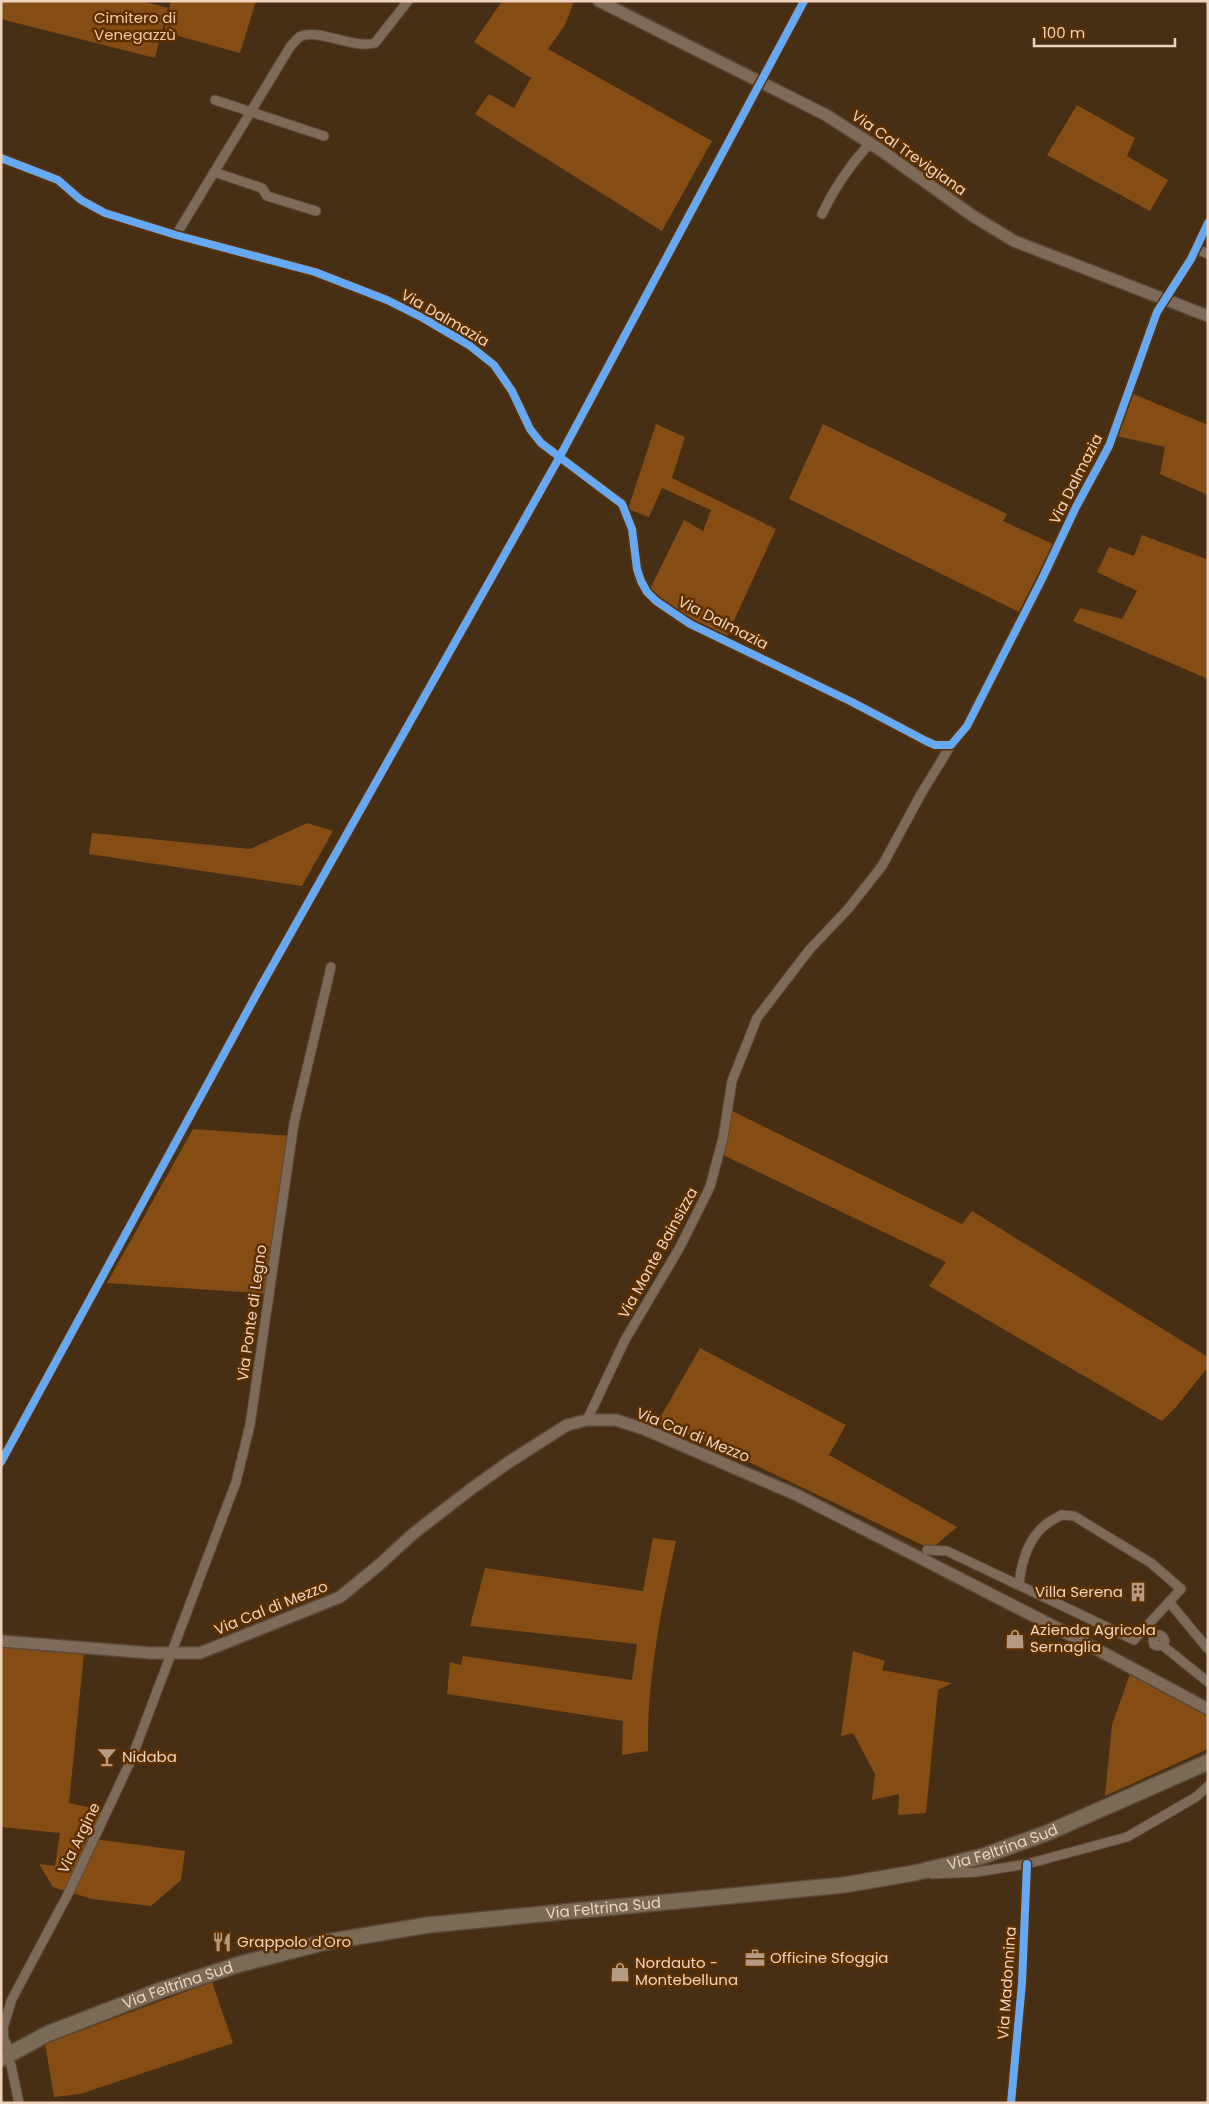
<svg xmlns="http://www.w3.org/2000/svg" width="1209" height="2104" viewBox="0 0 1209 2104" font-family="Poppins,sans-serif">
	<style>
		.green { fill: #854c13 }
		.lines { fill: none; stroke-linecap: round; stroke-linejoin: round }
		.minor-casing { stroke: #5a4938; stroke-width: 11 }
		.tertiary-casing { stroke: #5a4938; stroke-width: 14 }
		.primary-casing { stroke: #5a4938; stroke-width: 18 }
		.minor { stroke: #7e6a59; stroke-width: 9 }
		.tertiary { stroke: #7e6a59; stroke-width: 11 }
		.primary { stroke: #7a6b57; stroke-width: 15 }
		.cycleway-casing { stroke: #5c2f01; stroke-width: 11 }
		.cycleway { stroke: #66a8f1; stroke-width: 8 }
		.labels { text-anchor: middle; stroke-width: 5; stroke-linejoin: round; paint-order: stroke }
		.park-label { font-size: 15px; fill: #f6c6a2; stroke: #5c2f01 }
		.street-label { font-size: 15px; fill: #efd3be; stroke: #5c2f01 }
		.poi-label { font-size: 15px; fill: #efd3be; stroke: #5c2f01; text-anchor: start }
	</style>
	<rect width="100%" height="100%" fill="#472f16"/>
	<g class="green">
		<polygon points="1,1 142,1 168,8 155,58 1,19"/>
		<polygon points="171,1 256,1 240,53 164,32"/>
		<polygon points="502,1 574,1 565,25 548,49 712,141 662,231 475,114 489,94 514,108 531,78 474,42"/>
		<polygon points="1077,105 1135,138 1127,156 1168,180 1150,211 1047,155"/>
		<polygon points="1131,393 1208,425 1208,495 1160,474 1165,447 1117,436"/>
		<polygon points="656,424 685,437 672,478 776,529 725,640 679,619 648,593 684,520 703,531 711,510 662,488 649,517 628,509"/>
		<polygon points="823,424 1007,514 1003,521 1053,544 1019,612 789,499"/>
		<polygon points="1142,535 1206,559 1208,556 1208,679 1073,621 1080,608 1122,619 1137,591 1097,572 1109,547 1134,556"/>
		<polygon points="307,823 333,831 302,886 89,854 92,833 250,849"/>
		<polygon points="732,1111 962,1224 972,1211 1208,1357 1208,1367 1176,1407 1162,1421 929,1286 946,1262 723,1155"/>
		<polygon points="193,1129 293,1136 270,1294 107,1283"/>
		<polygon points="700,1348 846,1425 829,1455 957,1527 931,1549 711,1444 657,1423"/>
		<path d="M 653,1538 L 676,1541 C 661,1610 647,1680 648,1751 L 622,1755 L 623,1721 L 447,1694 L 450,1662 L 461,1665 L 463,1656 L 632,1680 L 637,1644 L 470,1626 L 485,1568 L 643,1591 Z"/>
		<polygon points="1,1646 84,1653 69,1803 110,1812 94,1839 185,1851 181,1880 151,1906 92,1899 53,1887 39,1864 55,1866 60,1833 1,1827"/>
		<polygon points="853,1651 885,1661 882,1670 952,1683 938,1690 926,1813 898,1815 899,1794 872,1800 875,1774 853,1733 841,1736"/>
		<polygon points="1131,1671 1208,1712 1208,1749 1105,1796 1112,1725"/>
		<polygon points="212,1982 233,2043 80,2094 54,2097 45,2044"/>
	</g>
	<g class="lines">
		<defs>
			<g id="minor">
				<polyline points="215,100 324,136"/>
				<polyline points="1,158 58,180 81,200 105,213 176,235 315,272 387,300 423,318 469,345 494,365 512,391 530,429 541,443 622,504 632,529 637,569 641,581 647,592 656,601 690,624 852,702 926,741 935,745 951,745 967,726 1042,579 1076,507 1109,446 1157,312 1191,259 1208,223"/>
				<polyline points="214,172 262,188 267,196 316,211"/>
				<path d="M 822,214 C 834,188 851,164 870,143"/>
				<path d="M 176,235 L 290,47 C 293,44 297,38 301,36 C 321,29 352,49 375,43 L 408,1"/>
				<polyline points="1196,249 1208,254"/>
				<polyline points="587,1420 625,1340 680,1247 710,1187 723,1138 732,1081 757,1018 810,949 848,909 882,866 921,794 951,745"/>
				<polyline points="927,1550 947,1551 1134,1640 1169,1602 1208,1649"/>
				<path d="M 1019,1585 C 1021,1564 1027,1541 1044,1526 C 1048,1522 1055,1519 1061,1515 L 1074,1516 L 1151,1563 L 1181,1589 L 1169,1602"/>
				<polyline points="1144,1629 1155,1635 1160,1635 1163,1637 1165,1641 1162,1645"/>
				<polyline points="1155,1635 1153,1641 1154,1645 1158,1646 1162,1645 1208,1682"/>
				<polyline points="932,1874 977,1872 1027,1864 1127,1837 1196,1797 1208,1786"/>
				<polyline points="11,2054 4,2039 3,2028 12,1999 67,1896 131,1760 236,1482 250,1425 294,1123 331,967"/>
				<polyline points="11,2065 19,2103"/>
				<polyline points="1011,2103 1022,1983 1027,1864"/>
			</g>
			<g id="tertiary">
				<polyline points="599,1 826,115 882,151 973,216 1014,241 1208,316"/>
				<polyline points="1,1641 150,1653 200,1653 340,1597 379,1565 414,1533 471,1489 509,1462 567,1425 587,1420 616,1420 644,1429 797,1495 1059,1629 1208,1709"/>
			</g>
			<g id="primary">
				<path id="s1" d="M 1,2059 L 47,2034 L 161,1990 L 240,1964 L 326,1942 L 428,1925 L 844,1885 L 914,1873 L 952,1864 L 983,1856 L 1047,1833 L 1208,1762"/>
			</g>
		</defs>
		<use href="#minor" class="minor-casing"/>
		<use href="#tertiary" class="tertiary-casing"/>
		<use href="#primary" class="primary-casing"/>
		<use href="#minor" class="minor"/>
		<use href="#tertiary" class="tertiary"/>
		<use href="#primary" class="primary"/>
		<defs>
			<g id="cycleway">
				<polyline points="1,158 58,180 81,200 105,213 176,235 315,272 387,300 423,318 469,345 494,365 512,391 530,429 541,443 622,504 632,529 637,569 641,581 647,592 656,601 690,624 852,702 926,741 935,745 951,745 967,726 1042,579 1076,507 1109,446 1157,312 1191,259 1208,223"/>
				<polyline points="1,1462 261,986 559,458 804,1"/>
				<polyline points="1011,2103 1022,1983 1027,1864"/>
			</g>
		</defs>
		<use href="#cycleway" class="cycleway-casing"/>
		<use href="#cycleway" class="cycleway"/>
	</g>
	<defs>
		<symbol id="building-bare" viewBox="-9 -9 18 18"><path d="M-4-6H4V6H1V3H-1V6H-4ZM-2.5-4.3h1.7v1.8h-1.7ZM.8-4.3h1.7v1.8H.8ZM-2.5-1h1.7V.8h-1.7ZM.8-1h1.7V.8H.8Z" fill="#b49a83" stroke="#5c2f01" stroke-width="2.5" paint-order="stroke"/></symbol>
		<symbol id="shop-bare" viewBox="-9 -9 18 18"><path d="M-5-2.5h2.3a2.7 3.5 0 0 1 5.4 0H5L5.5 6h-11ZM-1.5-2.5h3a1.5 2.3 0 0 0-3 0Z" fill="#b49a83" stroke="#5c2f01" stroke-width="2.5" paint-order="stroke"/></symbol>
		<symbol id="bar-bare" viewBox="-9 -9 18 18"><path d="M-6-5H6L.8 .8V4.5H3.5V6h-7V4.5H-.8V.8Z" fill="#b49a83" stroke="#5c2f01" stroke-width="2.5" paint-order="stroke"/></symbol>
		<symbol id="restaurant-bare" viewBox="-9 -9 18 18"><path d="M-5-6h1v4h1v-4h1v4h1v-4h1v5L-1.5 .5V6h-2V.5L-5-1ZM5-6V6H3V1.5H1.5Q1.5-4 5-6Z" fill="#b49a83" stroke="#5c2f01" stroke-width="2.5" paint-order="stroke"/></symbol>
		<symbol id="office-bare" viewBox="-9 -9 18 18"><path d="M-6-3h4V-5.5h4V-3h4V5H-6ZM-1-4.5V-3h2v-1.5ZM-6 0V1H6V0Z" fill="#b49a83" stroke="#5c2f01" stroke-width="2.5" paint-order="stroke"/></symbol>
	</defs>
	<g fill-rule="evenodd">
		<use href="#building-bare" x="1124" y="1578" width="28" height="28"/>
		<use href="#shop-bare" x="1001" y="1625" width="28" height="28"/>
		<use href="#bar-bare" x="93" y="1743" width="28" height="28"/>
		<use href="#restaurant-bare" x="208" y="1928" width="28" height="28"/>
		<use href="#office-bare" x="741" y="1944" width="28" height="28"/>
		<use href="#shop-bare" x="606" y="1958" width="28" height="28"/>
	</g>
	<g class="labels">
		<g class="park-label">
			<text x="135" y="23">Cimitero di<tspan x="135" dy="17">Venegazzù</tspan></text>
		</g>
		<g class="street-label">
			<text transform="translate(909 153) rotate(35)" y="5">Via Cal Trevigiana</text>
			<text transform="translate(445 318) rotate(30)" y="5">Via Dalmazia</text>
			<text transform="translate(1076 479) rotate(-63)" y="5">Via Dalmazia</text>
			<text transform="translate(723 623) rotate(27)" y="5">Via Dalmazia</text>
			<text transform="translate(658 1253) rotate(-61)" y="5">Via Monte Bainsizza</text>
			<text transform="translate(252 1313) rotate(-82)" y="5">Via Ponte di Legno</text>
			<text transform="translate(693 1435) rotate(22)" y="5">Via Cal di Mezzo</text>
			<text transform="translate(271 1608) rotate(-22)" y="5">Via Cal di Mezzo</text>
			<text transform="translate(79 1838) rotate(-64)" y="5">Via Argine</text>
			<text dy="5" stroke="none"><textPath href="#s1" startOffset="1031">Via Feltrina Sud</textPath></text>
			<text dy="5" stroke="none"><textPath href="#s1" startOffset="626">Via Feltrina Sud</textPath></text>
			<text transform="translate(1007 1983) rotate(-86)" y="5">Via Madonnina</text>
			<text dy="5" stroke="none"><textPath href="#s1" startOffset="192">Via Feltrina Sud</textPath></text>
		</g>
		<g class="poi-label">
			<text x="1123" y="1597" text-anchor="end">Villa Serena</text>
			<text x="1030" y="1635">Azienda Agricola<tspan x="1030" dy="17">Sernaglia</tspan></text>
			<text x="122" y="1762">Nidaba</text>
			<text x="237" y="1947">Grappolo d'Oro</text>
			<text x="770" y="1963">Officine Sfoggia</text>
			<text x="635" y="1968">Nordauto -<tspan x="635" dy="17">Montebelluna</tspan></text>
		</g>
	</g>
	<rect width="1209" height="2104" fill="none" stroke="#efd3be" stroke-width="5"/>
	<path d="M1034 38v8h141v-8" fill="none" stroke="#efd3be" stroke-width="2.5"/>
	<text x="1042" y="38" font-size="15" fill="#efd3be" stroke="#5c2f01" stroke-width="4" paint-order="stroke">100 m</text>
</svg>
